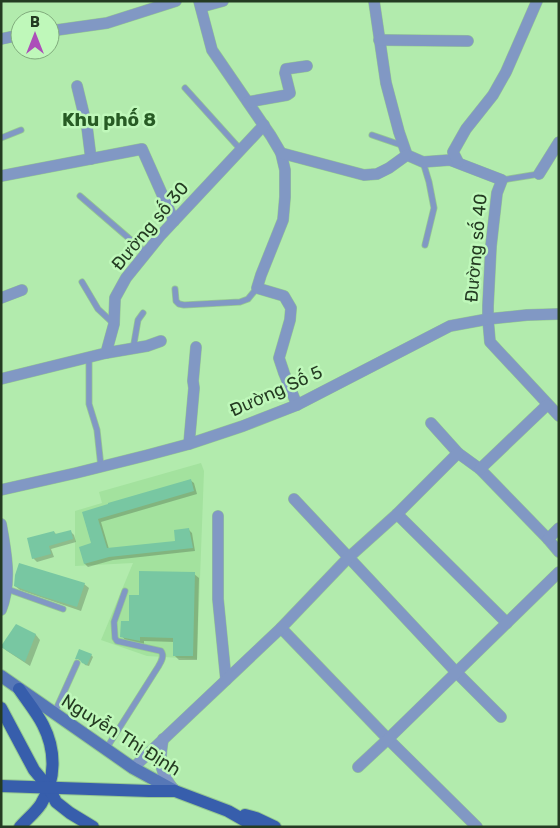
<svg xmlns="http://www.w3.org/2000/svg" width="560" height="828" viewBox="0 0 560 828" font-family="Rubik,sans-serif">
	<style>
		.built { fill: #a3e29e }
		.shadow { fill: #0003 }
		.building { fill: #78c7a2 }
		.lines { fill: none; stroke-linecap: round; stroke-linejoin: round }
		.lane-casing { stroke: #96c891; stroke-width: 7 }
		.street-casing { stroke: #96c891; stroke-width: 12 }
		.secondary-casing { stroke: #96c891; stroke-width: 14 }
		.primary-casing { stroke: #96c891; stroke-width: 14 }
		.lane { stroke: #8198c4; stroke-width: 5.5 }
		.street { stroke: #8198c4; stroke-width: 11 }
		.secondary { stroke: #5677b7; stroke-width: 12 }
		.primary { stroke: #375eac; stroke-width: 12 }
		.labels { text-anchor: middle; stroke-width: 5; stroke-linejoin: round; paint-order: stroke }
		.street-label { font-size: 18px; fill: #243b22; stroke: #bff8ba }
		.neighbourhood-label { font-size: 19px; font-weight: bold; fill: #275b24; stroke: #bff8ba }
	</style>
	<rect width="100%" height="100%" fill="#b2ebad"/>
	<polygon class="built" points="201,463 204,471 197,659 147,656 101,640 133,563 75,566 75,511 102,503 99,492"/>
	<g class="shadow">
		<polygon points="190,480 194,483 197,494 101,522 109,549 177,542 189,530 192,533 195,551 113,560 88,567 85,564 80,548 92,544 83,513"/>
		<polygon points="70,531 74,535 76,542 51,549 54,557 37,562 33,558 54,532 57,535"/>
		<polygon points="194,574 199,578 197,660 179,660 174,655 175,642 144,641 144,645 126,641 122,636 130,623 140,596"/>
		<polygon points="84,584 89,588 81,611 20,590 15,586"/>
		<polygon points="17,626 36,635 40,640 30,666 7,651 2,647"/>
		<polygon points="91,655 93,657 89,666 85,665 82,660 79,660 77,658"/>
	</g>
	<g class="building">
		<polygon points="191,479 194,491 98,519 107,548 175,541 174,530 189,528 193,548 109,557 84,564 79,547 91,543 82,512 108,504 108,503"/>
		<polygon points="71,530 73,539 49,546 51,554 32,559 27,538 54,531 55,534"/>
		<polygon points="19,563 85,583 77,607 41,596 14,586 15,575"/>
		<polygon points="139,571 195,572 193,656 173,656 173,638 140,637 140,641 120,637 121,621 129,621 129,595 139,595"/>
		<polygon points="16,624 36,634 25,662 1,647 1,646"/>
		<polygon points="79,649 92,654 87,665 82,663 79,659 75,659"/>
	</g>
	<g class="lines">
		<defs>
			<g id="lane">
				<polyline points="185,88 241,150"/>
				<polyline points="372,135 404,146"/>
				<polyline points="1,138 21,130"/>
				<polyline points="423,162 429,182 434,208 425,245"/>
				<polyline points="502,180 539,174"/>
				<polyline points="80,196 146,253"/>
				<polyline points="82,282 98,309 114,324"/>
				<polyline points="175,289 176,301 179,304 184,305 240,302 248,299 257,288"/>
				<polyline points="133,349 138,320 143,313"/>
				<polyline points="89,358 89,404 97,430 101,467"/>
				<polyline points="7,589 63,609"/>
				<polyline points="54,714 77,663"/>
				<path d="M 106,749 L 158,667 C 161,662 165,656 161,651 L 117,641 L 115,638 L 114,622 L 125,591"/>
			</g>
			<g id="street">
				<polyline points="199,1 212,50 271,136 281,153 285,170 285,197 283,220 261,275 257,288 284,296 291,308 290,320 279,358 284,373 297,405"/>
				<polyline points="374,1 386,83 399,132 407,155 423,162 450,160 502,180 497,193 491,246 488,306 488,319 490,342 559,416"/>
				<polyline points="201,7 223,1"/>
				<polyline points="50,31 107,23 176,1"/>
				<polyline points="1,39 20,35"/>
				<polyline points="379,40 468,41"/>
				<polyline points="77,86 87,127 91,159"/>
				<polyline points="248,102 287,95 290,93 285,73 286,69 307,66"/>
				<polyline points="281,153 364,175 377,174 389,168 407,155"/>
				<polyline points="458,162 453,152 466,129 493,95 506,72 537,1"/>
				<polyline points="539,174 559,142"/>
				<polyline points="1,176 142,149 174,221"/>
				<polyline points="1,298 22,290"/>
				<polyline points="106,353 147,346 161,341"/>
				<polyline points="1,379 106,353 114,324 115,298 126,278 160,236 264,125"/>
				<polyline points="431,423 458,453 480,469 548,539 559,552"/>
				<polyline points="189,444 194,388 193,381 196,347"/>
				<polyline points="480,469 547,405"/>
				<polyline points="1,490 76,473 148,455 189,444 243,426 297,405 450,326 488,319 527,315 559,314"/>
				<polyline points="294,499 456,672 501,717"/>
				<polyline points="397,514 507,623"/>
				<polyline points="218,516 218,599 226,680"/>
				<path d="M 1,524 C 6,551 12,583 1,610"/>
				<polyline points="548,539 559,528"/>
				<polyline points="281,628 388,739 477,827"/>
				<path d="M 163,739 C 159,763 159,772 175,791"/>
				<polyline points="358,767 388,739 559,572"/>
				<polyline points="133,768 281,628 348,558 397,514 458,453"/>
			</g>
			<polyline id="secondary" points="1,676 133,768 175,791"/>
			<g id="primary">
				<path d="M 19,689 C 27,701 37,713 43,725 C 56,750 56,780 41,804 C 35,813 27,819 20,827"/>
				<polyline points="1,708 34,770 49,788 56,802 70,813 93,827"/>
				<polyline points="1,786 149,791 175,791 228,811 256,827"/>
				<polyline points="245,815 256,818 275,827"/>
			</g>
		</defs>
		<use href="#lane" class="lane-casing"/>
		<use href="#street" class="street-casing"/>
		<use href="#secondary" class="secondary-casing"/>
		<use href="#primary" class="primary-casing"/>
		<use href="#lane" class="lane"/>
		<use href="#street" class="street"/>
		<use href="#secondary" class="secondary"/>
		<use href="#primary" class="primary"/>
	</g>
	<g class="labels">
		<g class="street-label">
			<text transform="translate(150 226) rotate(-50)" y="6">Đường số 30</text>
			<text transform="translate(476 248) rotate(-85)" y="6">Đường số 40</text>
			<text transform="translate(276 391) rotate(-24)" y="6">Đường Số 5</text>
			<text transform="translate(121 735) rotate(32)" y="6">Nguyễn Thị Định</text>
		</g>
		<g class="neighbourhood-label">
			<text x="109" y="126">Khu phố 8</text>
		</g>
	</g>
	<rect width="560" height="828" fill="none" stroke="#243b22" stroke-width="5"/>
	<g transform="translate(35 35)"><circle r="24" fill="#bff8ba" stroke="#81ac7d"/>
	<path d="M0-4L9 19L0 12L-9 19Z" fill="#ac4fb9"/>
	<text y="-8" font-size="14" font-weight="bold" text-anchor="middle" fill="#243b22">B</text>
	</g>
</svg>
